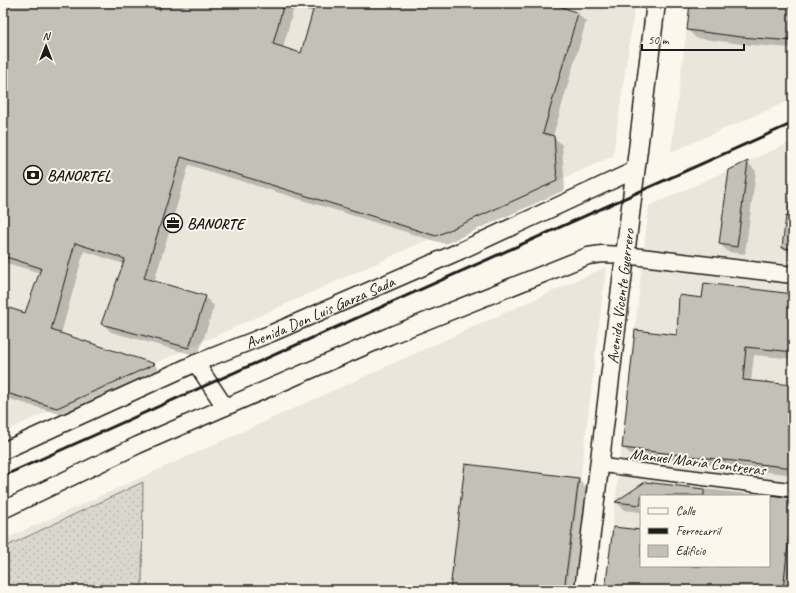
<svg xmlns="http://www.w3.org/2000/svg" width="796" height="593" viewBox="0 0 796 593" font-family="Caveat,sans-serif">
	<style>
		.built { fill: #eae6dc; fill-rule: evenodd }
		.grass { fill: url(#grass-dots); stroke: #7b7a75 }
		.shadow { fill: #0003; fill-rule: evenodd }
		.building { fill: #c3c0b8; stroke: #1c1c1c }
		.lines { fill: none; stroke-linecap: round; stroke-linejoin: round }
		.minor-casing { stroke: #1c1c1c; stroke-width: 16 }
		.tertiary-casing { stroke: #1c1c1c; stroke-width: 19 }
		.secondary-casing { stroke: #1c1c1c; stroke-width: 21 }
		.minor { stroke: #fbf7ec; stroke-width: 13 }
		.tertiary { stroke: #fbf7ec; stroke-width: 16 }
		.secondary { stroke: #fbf7ec; stroke-width: 18 }
		.rail { stroke: #1c1c1c; stroke-width: 3 }
		.labels { text-anchor: middle; stroke-width: 4; stroke-linejoin: round; paint-order: stroke }
		.poi-label { font-size: 16px; font-weight: bold; fill: #1c1c1c; stroke: #fbf7ec; text-anchor: start }
		.street-label { font-size: 16px; fill: #1c1c1c; stroke: #fbf7ec }
	</style>
	<defs>
		<pattern id="grass-dots" width="8" height="8" patternUnits="userSpaceOnUse"><rect width="8" height="8" fill="#dad7ce"/><path d="M2 2h.1M6 6h.1" fill="none" stroke="#bab8b0" stroke-width="1.8" stroke-linecap="round"/></pattern>
	</defs>
	<rect width="100%" height="100%" fill="#fbf7ec"/>
	<filter id="ink" filterUnits="userSpaceOnUse"><feTurbulence type="fractalNoise" baseFrequency=".025" numOctaves="2"/><feDisplacementMap in="SourceGraphic" scale="8" xChannelSelector="R" yChannelSelector="G"/><feConvolveMatrix kernelMatrix="1 2 1 2 8 2 1 2 1" color-interpolation-filters="sRGB"/></filter>
	<g filter="url(#ink)">
		<g class="built">
			<polygon points="3,3 635,3 613,156 3,432"/>
			<polygon points="690,3 793,3 793,99 671,152"/>
			<path d="M 793,141 L 793,590 L 605,590 L 649,206 ZM 641,496 L 769,496 L 769,566 L 641,566 Z"/>
			<polygon points="606,267 567,590 3,590 3,540"/>
		</g>
		<polygon class="grass" points="143,482 142,590 3,590 3,548"/>
		<g class="shadow">
			<path d="M 3,3 L 564,3 L 563,8 L 578,14 L 586,22 L 553,136 L 562,145 L 565,190 L 445,244 L 189,165 L 154,282 L 205,297 L 214,306 L 198,356 L 111,332 L 103,324 L 124,264 L 84,251 L 61,334 L 154,364 L 162,372 L 66,416 L 3,397 L 3,307 L 26,314 L 41,273 L 3,262 ZM 294,7 L 313,12 L 302,54 L 283,48 Z"/>
			<polygon points="691,3 793,3 793,48 750,45 696,38 688,30"/>
			<polygon points="748,163 756,171 745,254 728,252 720,244 730,171"/>
			<polygon points="792,172 793,172 793,256 783,248"/>
			<polygon points="793,294 793,359 754,355 751,382 793,387 793,475 631,455 623,447 678,336 703,299"/>
			<polygon points="579,479 587,488 573,590 451,590"/>
			<polygon points="645,483 768,496 641,496 641,512 625,510 617,503"/>
			<polygon points="769,496 793,499 792,590 606,590 641,531 641,566 769,566"/>
		</g>
		<g class="building">
			<polygon points="3,3 136,3 160,10 161,3 284,3 273,44 301,53 315,3 552,3 578,13 543,133 554,136 557,181 436,236 181,157 144,278 206,296 189,348 101,324 125,259 75,243 51,330 155,364 57,408 3,392 3,306 25,313 41,268 3,256"/>
			<polygon points="690,3 793,3 793,41 741,37 687,30"/>
			<polygon points="748,161 737,247 719,244 729,170"/>
			<polygon points="786,216 793,217 793,249 782,248"/>
			<polygon points="704,283 793,294 793,352 746,347 743,380 793,385 793,468 622,448 635,330 677,335 679,295 702,298"/>
			<polygon points="465,464 579,478 564,590 450,590"/>
			<polygon points="645,482 704,489 704,496 641,496 641,505 615,502"/>
			<polygon points="769,495 793,498 783,590 605,590 613,527 641,530 641,566 769,566"/>
		</g>
		<g class="lines">
			<defs>
				<polyline id="minor" points="599,465 793,490"/>
				<g id="tertiary">
					<polyline points="196,363 225,407"/>
					<path id="s1" d="M 3,451 L 196,363 L 272,333 L 460,251 L 635,170"/>
					<polyline points="3,510 138,445 389,336 588,256 602,254 624,255 793,275"/>
				</g>
				<g id="secondary">
					<path id="s2" d="M 584,590 L 656,3"/>
				</g>
			</defs>
			<use href="#minor" class="minor-casing"/>
			<use href="#tertiary" class="tertiary-casing"/>
			<use href="#secondary" class="secondary-casing"/>
			<use href="#minor" class="minor"/>
			<use href="#tertiary" class="tertiary"/>
			<use href="#secondary" class="secondary"/>
			<polyline class="rail" points="3,476 793,123"/>
		</g>
	</g>
	<defs>
		<symbol id="bank-ring" viewBox="-11 -11 22 22"><circle r="9.5" fill="#fbf7ec" stroke="#1c1c1c" stroke-width="1.5"/><path d="M-6-4H6V4H-6ZM0-2.3a2.3 2.3 0 1 0 0 4.6a2.3 2.3 0 1 0 0-4.6Z" fill="#1c1c1c"/></symbol>
		<symbol id="office-ring" viewBox="-11 -11 22 22"><circle r="9.5" fill="#fbf7ec" stroke="#1c1c1c" stroke-width="1.5"/><path d="M-6-3h4V-5.5h4V-3h4V5H-6ZM-1-4.5V-3h2v-1.5ZM-6 0V1H6V0Z" fill="#1c1c1c"/></symbol>
	</defs>
	<g fill-rule="evenodd">
		<use href="#bank-ring" x="22" y="164" width="22" height="22"/>
		<use href="#office-ring" x="162" y="212" width="22" height="22"/>
	</g>
	<g class="labels">
		<g class="poi-label">
			<text x="47" y="181">BANORTEL</text>
			<text x="187" y="229">BANORTE</text>
		</g>
		<g class="street-label">
			<text dy="6" stroke="none"><textPath href="#s2" startOffset="296">Avenida Vicente Guerrero</textPath></text>
			<text dy="6" stroke="none"><textPath href="#s1" startOffset="346">Avenida Don Luis Garza Sada</textPath></text>
			<text transform="translate(698 461) rotate(7)" y="6">Manuel María Contreras</text>
		</g>
	</g>
	<rect width="796" height="593" fill="none" stroke="#fbf7ec" stroke-width="16"/>
	<rect x="8" y="8" width="780" height="577" fill="none" stroke="#1c1c1c" stroke-width="1.5" filter="url(#ink)"/>
	<rect x="640" y="495" width="130" height="72" fill="#fbf7ec" stroke="#a29f99"/>
	<rect x="648" y="508" width="20" height="6" fill="#fbf7ec" stroke="#a29f99"/>
	<text x="676" y="515" font-size="12" fill="#1c1c1c">Calle</text>
	<rect x="648" y="528" width="20" height="6" fill="#1c1c1c" stroke="#a29f99"/>
	<text x="676" y="535" font-size="12" fill="#1c1c1c">Ferrocarril</text>
	<rect x="648" y="545" width="20" height="12" fill="#c3c0b8" stroke="#a29f99"/>
	<text x="676" y="555" font-size="12" fill="#1c1c1c">Edificio</text>
	<g transform="translate(46 46)" stroke="#fbf7ec" stroke-width="3" paint-order="stroke">
	<path d="M0-3L7 15L0 10L-7 15Z" fill="#1c1c1c"/>
	<text y="-6" font-size="11" font-weight="bold" text-anchor="middle" fill="#1c1c1c">N</text>
	</g>
	<path d="M642 44v6h102v-6" fill="none" stroke="#1c1c1c" stroke-width="2"/>
	<text x="648" y="44" font-size="12" fill="#1c1c1c" stroke="#fbf7ec" stroke-width="3" paint-order="stroke">50 m</text>
</svg>
